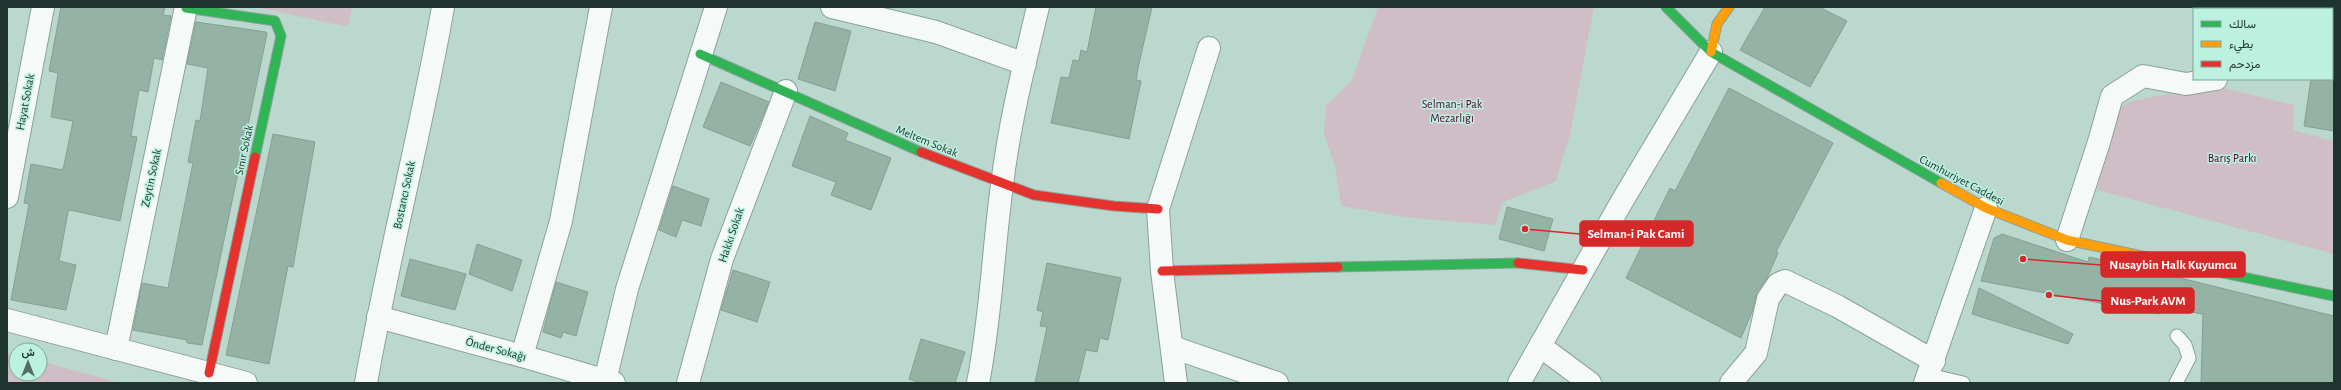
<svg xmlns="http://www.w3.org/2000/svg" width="2341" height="390" viewBox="0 0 2341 390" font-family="'Alegreya Sans',Vazirmatn,sans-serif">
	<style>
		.green { fill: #d0bec6 }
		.building { fill: #94b3a4; stroke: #899d94 }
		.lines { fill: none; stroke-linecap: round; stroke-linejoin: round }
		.lane-casing { stroke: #8ba19a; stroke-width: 15 }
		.street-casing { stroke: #8ba19a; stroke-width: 24 }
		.fast-casing { stroke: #8ba19a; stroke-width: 11 }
		.slow-casing { stroke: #8ba19a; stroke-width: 11 }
		.jam-casing { stroke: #8ba19a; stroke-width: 11 }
		.lane { stroke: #f5f9f8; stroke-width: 13 }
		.street { stroke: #f5f9f8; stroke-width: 22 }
		.fast { stroke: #30b455; stroke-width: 9 }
		.slow { stroke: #ff9f0a; stroke-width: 9 }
		.jam { stroke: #e5322d; stroke-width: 9 }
		.labels { text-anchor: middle; stroke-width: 3; stroke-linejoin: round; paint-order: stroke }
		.street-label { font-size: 12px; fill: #1f342e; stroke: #bcf1e0 }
		.park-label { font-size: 12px; fill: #560131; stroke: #bcf1e0 }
		.leader { fill: none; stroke: #d62828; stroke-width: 1.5 }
		.callout-dot { fill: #d62828; stroke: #bcf1e0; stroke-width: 1.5 }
		.callout { fill: #d62828; stroke: #d62828; stroke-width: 1.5 }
		.callout-label { font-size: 13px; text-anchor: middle; font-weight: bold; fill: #fff }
	</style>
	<rect width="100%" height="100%" fill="#bbd8cf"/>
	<g class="green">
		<polygon points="256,7 352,7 348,27"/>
		<polygon points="1378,7 1594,7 1570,134 1556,181 1503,202 1495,225 1410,218 1341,206 1335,167 1324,133 1326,106 1352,80"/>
		<polygon points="2211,85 2294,105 2293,130 2334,141 2334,254 2097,190 2113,114 2128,102"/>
		<polygon points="7,352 16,355 16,374 40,374 40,361 121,383 7,383"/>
	</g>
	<g class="building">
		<polygon points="61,7 165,7 163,15 171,16 162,60 154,58 148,92 139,90 131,136 137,137 120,221 70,210 68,212 59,261 76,265 66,310 11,300 29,204 24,203 31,164 63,170 73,121 51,117 58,73 49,71"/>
		<polygon points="1096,7 1152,7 1138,68 1136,80 1141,81 1129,139 1051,123 1061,77 1069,78 1073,60 1079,61 1081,50 1087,52"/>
		<polygon points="1765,7 1819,7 1847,21 1810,87 1740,50"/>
		<polygon points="196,22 266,32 267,34 202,345 187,343 187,340 133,330 142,283 168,288 193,163 188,162 196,120 200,121 208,68 187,64"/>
		<polygon points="815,22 851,31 835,91 798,79"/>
		<polygon points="2311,79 2334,79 2334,131 2304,126"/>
		<polygon points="721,82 769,102 750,146 703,127"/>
		<polygon points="1729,88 1833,143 1776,252 1778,253 1767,278 1757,292 1752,312 1741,338 1626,278 1670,188 1675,191"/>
		<polygon points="810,116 848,133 845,140 891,158 871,210 831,195 836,182 792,166"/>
		<polygon points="273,134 315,142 293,267 288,266 269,364 226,355"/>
		<polygon points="673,186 709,199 701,226 682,220 676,237 659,230"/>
		<polygon points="1507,207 1553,219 1544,251 1499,239"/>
		<polygon points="2002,234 2088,262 2089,257 2148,270 2334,316 2334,383 2201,383 2203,314 2160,307 2159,314 1981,281 1994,238"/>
		<polygon points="477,244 522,260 512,291 469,274"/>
		<polygon points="410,259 466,274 455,310 401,296"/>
		<polygon points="1047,263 1121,278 1108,340 1100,338 1097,352 1086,350 1078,383 1035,383 1047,327 1040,326 1043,312 1037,310"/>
		<polygon points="733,270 770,282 757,322 721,310"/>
		<polygon points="556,282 588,292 576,336 563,332 561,338 543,332"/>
		<polygon points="1979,288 2073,334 2068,344 1972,314"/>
		<polygon points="921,339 965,352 955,383 921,383 909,379"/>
	</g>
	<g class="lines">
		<defs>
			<g id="lane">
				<polyline points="1929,375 1963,383"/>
				<polyline points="2176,383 2189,358 2185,345 2177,336"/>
			</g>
			<g id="street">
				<polyline points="832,7 936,32 1025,64"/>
				<polyline points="2244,9 2244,7"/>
				<polyline points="7,197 43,7"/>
				<polyline points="2067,240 2099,142 2112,96 2143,76 2186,84 2216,79"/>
				<polyline points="378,317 522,356 614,383"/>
				<polyline points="7,320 246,383"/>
				<polyline points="1540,346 1590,383"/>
				<polyline points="1172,347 1277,383"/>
				<polyline points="116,349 186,7"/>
				<polyline points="522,356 561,221 601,7"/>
				<polyline points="605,381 627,289 716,7"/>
				<path d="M 366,383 C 388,257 421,133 443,7"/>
				<polyline points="688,383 722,259 786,91"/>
				<path d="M 978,383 C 991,317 993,251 1002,185 C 1009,125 1024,65 1038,7"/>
				<polyline points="1176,383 1162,271 1158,209 1209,48"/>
				<polyline points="1519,383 1621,203 1711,52"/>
				<polyline points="1731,383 1756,353 1768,299 1778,284 1785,281 1837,306 1934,361"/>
				<polyline points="1925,383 1986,208"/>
			</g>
			<g id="fast">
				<polyline points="1666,7 1711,52 1941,183"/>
				<polyline points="186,8 275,21 281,36 255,157"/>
				<polyline points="700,54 921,152"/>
				<polyline points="1338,267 1518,263"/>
				<polyline points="2194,267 2334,296"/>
			</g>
			<g id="slow">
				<polyline points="1711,52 1717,24 1729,7"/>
				<polyline points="1941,183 1986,208 2067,240 2194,267"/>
			</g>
			<g id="jam">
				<polyline points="921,152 1034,195 1114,206 1158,209"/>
				<polyline points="1518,263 1583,270"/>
				<polyline points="1162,271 1338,267"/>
				<polyline points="209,373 255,157"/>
			</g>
		</defs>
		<use href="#lane" class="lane-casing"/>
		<use href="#street" class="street-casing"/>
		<use href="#fast" class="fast-casing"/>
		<use href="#slow" class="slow-casing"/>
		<use href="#jam" class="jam-casing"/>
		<use href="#lane" class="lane"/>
		<use href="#street" class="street"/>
		<use href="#fast" class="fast"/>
		<use href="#slow" class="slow"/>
		<use href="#jam" class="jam"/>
	</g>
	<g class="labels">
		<g class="street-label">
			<text transform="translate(25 102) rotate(-79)" y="4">Hayat Sokak</text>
			<text transform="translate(927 141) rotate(22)" y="4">Meltem Sokak</text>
			<text transform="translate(244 150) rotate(-78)" y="4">Sınır Sokak</text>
			<text transform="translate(151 178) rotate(-78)" y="4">Zeytin Sokak</text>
			<text transform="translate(1962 180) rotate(28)" y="4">Cumhuriyet Caddesi</text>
			<text transform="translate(404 195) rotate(-78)" y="4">Bostancı Sokak</text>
			<text transform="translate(731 235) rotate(-71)" y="4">Hakkı Sokak</text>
			<text transform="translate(496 349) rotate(15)" y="4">Önder Sokağı</text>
		</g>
		<g class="park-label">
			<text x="1452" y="108">Selman-i Pak<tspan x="1452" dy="14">Mezarlığı</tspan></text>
			<text x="2232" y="162">Barış Parkı</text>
		</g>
	</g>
	<path class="leader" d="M1525 229L1580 234M2023 259L2101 265M2049 295L2102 301"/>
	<g class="callout-dot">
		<circle cx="1525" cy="229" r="4"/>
		<circle cx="2023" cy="259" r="4"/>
		<circle cx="2049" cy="295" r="4"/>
	</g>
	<g class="callout">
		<rect x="1580" y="221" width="113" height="25" rx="4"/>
		<rect x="2101" y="252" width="144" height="25" rx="4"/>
		<rect x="2102" y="288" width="92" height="25" rx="4"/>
	</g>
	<g class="callout-label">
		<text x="1636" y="238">Selman-i Pak Cami</text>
		<text x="2173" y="269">Nusaybin Halk Kuyumcu</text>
		<text x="2148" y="305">Nus-Park AVM</text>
	</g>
	<rect width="2341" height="390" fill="none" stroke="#1f342e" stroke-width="16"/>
	<rect x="2193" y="8" width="140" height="72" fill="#bcf1e0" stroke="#7da599"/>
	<rect x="2201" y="21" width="20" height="6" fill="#30b455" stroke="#7da599"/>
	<text x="2229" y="28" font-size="12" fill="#1f342e">سالك</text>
	<rect x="2201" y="41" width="20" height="6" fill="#ff9f0a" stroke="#7da599"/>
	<text x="2229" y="48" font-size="12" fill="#1f342e">بطيء</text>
	<rect x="2201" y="61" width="20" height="6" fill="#e5322d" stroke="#7da599"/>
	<text x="2229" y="68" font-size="12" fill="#1f342e">مزدحم</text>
	<g transform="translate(28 362)"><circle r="19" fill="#bcf1e0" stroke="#7da599"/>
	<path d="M0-3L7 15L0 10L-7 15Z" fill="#566d66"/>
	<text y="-6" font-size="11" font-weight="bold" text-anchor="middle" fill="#1f342e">ش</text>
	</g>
</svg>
